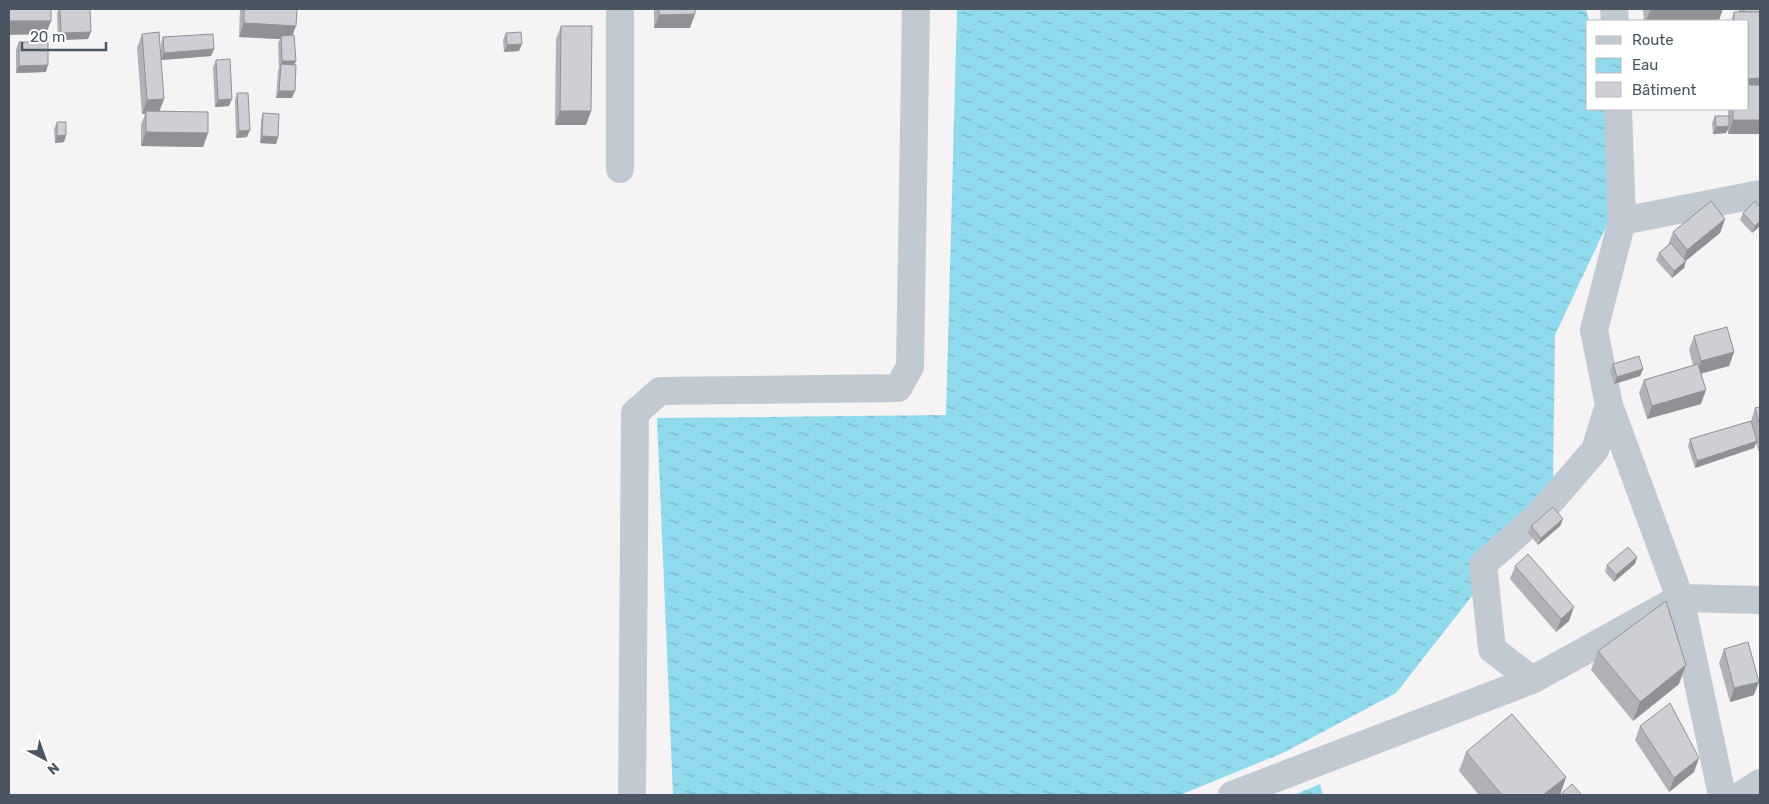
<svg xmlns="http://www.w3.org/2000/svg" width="1769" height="804" viewBox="0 0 1769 804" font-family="Rubik,sans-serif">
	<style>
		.water { fill: url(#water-ripples) }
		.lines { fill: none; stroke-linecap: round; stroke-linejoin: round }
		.minor { stroke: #c1cad2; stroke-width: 28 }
		.wall { fill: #b0b2b7 }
		.shaded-wall { fill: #909195 }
		.building { fill: #cdcfd5; stroke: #909195 }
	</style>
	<defs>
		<pattern id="water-ripples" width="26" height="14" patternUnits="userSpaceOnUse" patternTransform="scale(1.25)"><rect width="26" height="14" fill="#90daee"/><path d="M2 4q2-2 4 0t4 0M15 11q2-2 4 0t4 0" fill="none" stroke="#78b4c4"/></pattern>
	</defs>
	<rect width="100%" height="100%" fill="#f5f3f3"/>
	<g class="water">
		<polygon points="957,9 1586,9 1589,21 1588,109 1605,109 1621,195 1555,335 1553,483 1497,564 1396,693 1285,752 1180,795 673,795 657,418 946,415"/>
		<polygon points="1320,784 1323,795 1294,795"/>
	</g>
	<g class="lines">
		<g class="minor">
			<polyline points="620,9 620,169"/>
			<polyline points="1614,9 1615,21"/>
			<polyline points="1622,221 1760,194"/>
			<polyline points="1609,405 1680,598 1722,795"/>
			<polyline points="1532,680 1492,649 1483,564 1537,517 1595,450 1609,405 1594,330 1622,221 1618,109"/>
			<polyline points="632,795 635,413 660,391 898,388 910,367 916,9"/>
			<polyline points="1232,795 1532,680 1680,598 1760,600"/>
			<polyline points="1741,795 1760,783"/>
		</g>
	</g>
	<g class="wall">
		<polygon points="59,9 90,9 91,32 88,39 58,40 57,13"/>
		<polygon points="240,9 297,9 292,35 296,61 294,65 292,98 276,98 278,71 279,68 278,43 280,39 239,37"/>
		<polygon points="654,9 695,9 690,28 654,28"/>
		<polygon points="1643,9 1723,9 1719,20 1706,21 1644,21"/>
		<polygon points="1738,9 1760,9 1760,134 1728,134 1728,130 1726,133 1713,134 1712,123 1715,116 1728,116 1728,109 1748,109 1748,21 1731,21 1734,12 1739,12"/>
		<polygon points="561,26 591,111 586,125 555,125 556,39"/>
		<polygon points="506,33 519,51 504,52 503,40"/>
		<polygon points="142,34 164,99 159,111 208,133 203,147 141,146 141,125 145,114 142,114 137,48"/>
		<polygon points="163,37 214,49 211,56 161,60 161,44"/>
		<polygon points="19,42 46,72 16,73 16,49"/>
		<polygon points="216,60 229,106 215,107 213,67"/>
		<polygon points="237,93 247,137 236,138 235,100"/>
		<polygon points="263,113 278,137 276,144 260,143 261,120"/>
		<polygon points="57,122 66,135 64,142 55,143 54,129"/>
		<polygon points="1760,207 1760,226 1752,233 1740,220 1743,213"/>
		<polygon points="1725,219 1720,233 1686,260 1684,268 1672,278 1656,260 1659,253 1668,245 1673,232"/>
		<polygon points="1694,336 1734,352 1729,366 1701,373 1701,404 1647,419 1639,393 1644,380 1693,365 1689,350"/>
		<polygon points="1613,364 1643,369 1640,376 1614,384 1610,371"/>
		<polygon points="1760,407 1760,455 1756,443 1754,448 1695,468 1688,446 1690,439 1751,421 1755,408"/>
		<polygon points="1563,519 1560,526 1538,545 1528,533 1531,526"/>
		<polygon points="1637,557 1635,564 1614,582 1605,572 1607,565"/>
		<polygon points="1515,566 1569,621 1556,632 1510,579"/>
		<polygon points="1724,649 1754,695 1730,702 1719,663"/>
		<polygon points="1598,651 1679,684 1633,721 1591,670"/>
		<polygon points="1640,726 1694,772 1669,792 1635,740"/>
		<polygon points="1466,752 1566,777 1560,795 1479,795 1459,771"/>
	</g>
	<g class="shaded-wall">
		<polygon points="1651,9 1723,9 1719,20 1706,21 1646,21"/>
		<polygon points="695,14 690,28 654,28 659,15"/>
		<polygon points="9,21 51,21 46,34 9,35"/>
		<polygon points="244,23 296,26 291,39 281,36 280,39 239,37"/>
		<polygon points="91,32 88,39 58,40 61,33"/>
		<polygon points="522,44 519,51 504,52 507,45"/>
		<polygon points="214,49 211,56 161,60 164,53"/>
		<polygon points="282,61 296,61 293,68 281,64"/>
		<polygon points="48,65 46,72 16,73 19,66"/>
		<polygon points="1760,78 1760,98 1748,98 1748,79"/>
		<polygon points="279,91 295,91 292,98 276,98"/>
		<polygon points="164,99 159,112 146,111 145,114 142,114 147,100"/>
		<polygon points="232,99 229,106 215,107 218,100"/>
		<polygon points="560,111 591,111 586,125 555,125"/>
		<polygon points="1733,120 1760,120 1760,134 1728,134"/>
		<polygon points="1729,126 1726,133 1713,134 1716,127"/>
		<polygon points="250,130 247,137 236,138 239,131"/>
		<polygon points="146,132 208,133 203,147 141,146"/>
		<polygon points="66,135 64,142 55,143 57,136"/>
		<polygon points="262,136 278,137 276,144 260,143"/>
		<polygon points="1725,219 1720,233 1682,264 1687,250"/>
		<polygon points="1760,221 1760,226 1752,233 1755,226"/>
		<polygon points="1686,261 1684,268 1672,278 1674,271"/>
		<polygon points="1734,352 1729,366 1696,375 1701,361"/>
		<polygon points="1643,369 1640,376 1614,384 1617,377"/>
		<polygon points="1706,390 1701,404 1647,419 1652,406"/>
		<polygon points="1757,441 1754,448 1695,468 1697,461"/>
		<polygon points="1563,519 1560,526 1538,545 1541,538"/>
		<polygon points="1637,557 1635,564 1614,582 1616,575"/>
		<polygon points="1574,607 1569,621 1556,632 1561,619"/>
		<polygon points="1686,665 1679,684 1633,721 1640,702"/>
		<polygon points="1759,682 1754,695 1730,702 1734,688"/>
		<polygon points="1699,758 1694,772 1669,792 1674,778"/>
		<polygon points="1566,777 1560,795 1543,795"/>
	</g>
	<g class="building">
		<rect x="9" y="9" width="42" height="12"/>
		<polygon points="60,9 90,9 91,32 61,33"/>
		<polygon points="244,9 297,9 296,26 244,23"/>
		<polygon points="659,9 695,9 695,14 659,15"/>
		<rect x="1744" y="9" width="16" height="3"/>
		<polygon points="1734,12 1760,12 1760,78 1748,79 1748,21 1734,21"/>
		<polygon points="561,26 592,26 591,111 560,111"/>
		<polygon points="159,32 164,99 147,100 142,34"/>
		<polygon points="521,32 522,44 507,45 506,33"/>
		<polygon points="213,34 214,49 164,53 163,37"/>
		<polygon points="294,35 296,61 282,61 281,36"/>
		<polygon points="19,42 48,42 48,65 19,66"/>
		<polygon points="230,59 232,99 218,100 216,60"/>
		<polygon points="281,64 296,65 295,91 279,91"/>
		<polygon points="1748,85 1760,85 1760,120 1733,120 1733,109 1748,109"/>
		<polygon points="237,93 248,93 250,130 239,131"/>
		<polygon points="146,111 208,112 208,133 146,132"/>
		<polygon points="263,113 279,114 278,137 262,136"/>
		<polygon points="1715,116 1729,116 1729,126 1716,127"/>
		<polygon points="57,122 66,122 66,135 57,136"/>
		<polygon points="1711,201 1725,219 1687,250 1673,232"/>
		<polygon points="1755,201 1760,207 1760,221 1755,226 1743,213"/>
		<polygon points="1671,243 1686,261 1674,271 1659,253"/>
		<polygon points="1727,327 1734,352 1701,361 1694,336"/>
		<polygon points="1639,356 1643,369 1617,377 1613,364"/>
		<polygon points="1698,364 1706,390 1652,406 1644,380"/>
		<polygon points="1760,407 1760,426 1755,408"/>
		<polygon points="1751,421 1757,441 1697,461 1690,439"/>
		<polygon points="1553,507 1563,519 1541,538 1531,526"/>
		<polygon points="1628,547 1637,557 1616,575 1607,565"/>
		<polygon points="1528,554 1574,607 1561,619 1515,566"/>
		<polygon points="1666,601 1686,665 1640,702 1598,651"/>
		<polygon points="1748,642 1759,682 1734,688 1724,649"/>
		<polygon points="1670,703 1699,758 1674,778 1640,726"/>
		<polygon points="1512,714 1566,777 1543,795 1502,795 1466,752"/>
		<polygon points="1572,784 1582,795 1565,795 1562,793"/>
	</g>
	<rect width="1769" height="804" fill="none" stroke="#4a5661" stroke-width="20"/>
	<rect x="1586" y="20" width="162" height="90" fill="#ffffff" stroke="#b7bbc0"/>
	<rect x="1596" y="36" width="25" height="8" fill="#c1cad2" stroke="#b7bbc0"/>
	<text x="1632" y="45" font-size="15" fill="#4a5661">Route</text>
	<rect x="1596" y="58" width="25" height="15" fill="url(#water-ripples)" stroke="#b7bbc0"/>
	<text x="1632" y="70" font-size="15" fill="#4a5661">Eau</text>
	<rect x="1596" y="82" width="25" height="15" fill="#cdcfd5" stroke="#b7bbc0"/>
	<text x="1632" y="95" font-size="15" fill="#4a5661">Bâtiment</text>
	<g transform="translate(45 759) rotate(139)" stroke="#ffffff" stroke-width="4" paint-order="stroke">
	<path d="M0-4L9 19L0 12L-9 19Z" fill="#4a5661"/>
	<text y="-8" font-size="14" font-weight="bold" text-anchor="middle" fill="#4a5661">N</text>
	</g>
	<path d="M22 42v8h84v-8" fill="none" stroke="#4a5661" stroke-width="2.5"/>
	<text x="30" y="42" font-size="15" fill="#4a5661" stroke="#ffffff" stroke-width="4" paint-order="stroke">20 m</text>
</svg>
